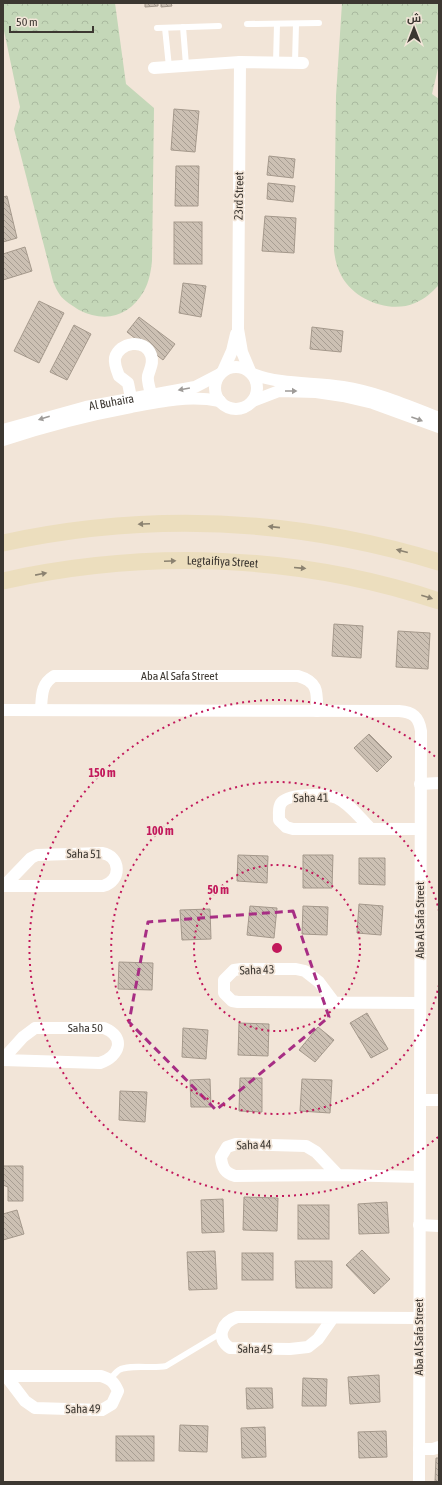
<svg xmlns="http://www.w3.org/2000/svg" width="442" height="1485" viewBox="0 0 442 1485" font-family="'Asap Condensed',Cairo,sans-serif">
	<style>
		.park { fill: url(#park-crowns) }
		.building { fill: url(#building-back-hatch); stroke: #a5998c }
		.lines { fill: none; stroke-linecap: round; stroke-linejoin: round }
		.lane { stroke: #fff; stroke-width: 6 }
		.street { stroke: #fff; stroke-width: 12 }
		.secondary { stroke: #ecdebe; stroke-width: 17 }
		.oneway { fill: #9e9b98 }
		.oneway2 { fill: #8b8270 }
		.marked { fill: none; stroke: #a72e84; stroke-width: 3; stroke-dasharray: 8 5; stroke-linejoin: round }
		.ring { fill: none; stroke: #c2185b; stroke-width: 2; stroke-dasharray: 2 4 }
		.labels { text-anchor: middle; stroke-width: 3.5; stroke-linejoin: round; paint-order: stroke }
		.street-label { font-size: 12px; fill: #3c3731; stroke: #f2e5d8 }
		.centre { fill: #c2185b; stroke: #f2e5d8; stroke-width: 2 }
		.ring-label { font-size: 12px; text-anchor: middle; font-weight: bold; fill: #c2185b; stroke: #f2e5d8; stroke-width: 3.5; stroke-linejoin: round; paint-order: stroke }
	</style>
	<defs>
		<pattern id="park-crowns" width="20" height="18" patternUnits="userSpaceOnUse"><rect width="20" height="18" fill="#c4d7b8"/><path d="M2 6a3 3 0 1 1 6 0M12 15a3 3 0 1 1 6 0" fill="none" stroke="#a9b99f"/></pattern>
		<pattern id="building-back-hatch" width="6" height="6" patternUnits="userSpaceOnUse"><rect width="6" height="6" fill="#ccc0b3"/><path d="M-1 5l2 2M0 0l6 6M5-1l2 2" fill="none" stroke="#a79d92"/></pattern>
	</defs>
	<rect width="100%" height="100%" fill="#f2e5d8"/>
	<g class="park">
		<path d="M 3,3 L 115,3 L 126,84 L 154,108 L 152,261 C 151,271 149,282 144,291 C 129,317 105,323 79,310 C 73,306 64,301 60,295 C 57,291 55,286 53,281 L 14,129 L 20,107 L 3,26 Z"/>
		<path d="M 342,3 L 439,3 L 439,64 L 432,94 L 439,99 L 439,285 C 432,292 425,299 415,303 C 390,314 355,300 342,277 C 337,268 335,260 334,250 L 336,96 Z"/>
	</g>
	<g class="building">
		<polygon points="145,3 158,3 158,6 145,7"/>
		<polygon points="161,3 171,3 172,6 161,7"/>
		<polygon points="174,109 199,111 195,152 171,150"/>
		<polygon points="269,156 295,159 293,178 267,175"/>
		<polygon points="176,166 199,166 198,206 175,206"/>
		<polygon points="268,183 295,186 293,202 267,199"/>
		<polygon points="7,196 17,238 3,242 3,197"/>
		<polygon points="265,216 296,218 294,253 262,251"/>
		<rect x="174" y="222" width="28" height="42"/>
		<polygon points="25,247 32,271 3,280 3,254"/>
		<polygon points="183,283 206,286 201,317 179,313"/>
		<polygon points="39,301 64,313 39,363 14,351"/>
		<polygon points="139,317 175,344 163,360 127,332"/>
		<polygon points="74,325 91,334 67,380 50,372"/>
		<polygon points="312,327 343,331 341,352 310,349"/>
		<polygon points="334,624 363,626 361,658 332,656"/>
		<polygon points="398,631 430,633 428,669 396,667"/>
		<polygon points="369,734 392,757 377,772 354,748"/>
		<polygon points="238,855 268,856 267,883 237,881"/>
		<polygon points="303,855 333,855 332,888 303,888"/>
		<polygon points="359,858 385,858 385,885 359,884"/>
		<polygon points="359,904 383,906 381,935 357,933"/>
		<polygon points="250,906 277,908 274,938 247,935"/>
		<polygon points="303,906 328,907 327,935 302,934"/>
		<polygon points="210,909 211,939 182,940 180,910"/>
		<polygon points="119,962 153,963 152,990 118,989"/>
		<polygon points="367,1013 388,1049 371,1058 350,1023"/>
		<polygon points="239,1023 269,1024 268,1056 238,1055"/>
		<polygon points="318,1027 334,1040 315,1062 299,1050"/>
		<polygon points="183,1028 208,1030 206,1059 182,1057"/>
		<polygon points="240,1078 262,1078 262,1112 239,1111"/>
		<polygon points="210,1079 211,1107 191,1107 190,1080"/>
		<polygon points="302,1079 332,1080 330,1113 300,1111"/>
		<polygon points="120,1091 147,1092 145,1122 119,1120"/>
		<polygon points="3,1166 23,1166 23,1201 8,1201 8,1187 3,1185"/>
		<polygon points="244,1197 278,1198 277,1231 243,1230"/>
		<polygon points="223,1199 224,1232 202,1233 201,1200"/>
		<polygon points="387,1202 389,1233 359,1234 358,1204"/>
		<rect x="298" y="1205" width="31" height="34"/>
		<polygon points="17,1210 24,1234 3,1240 3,1214"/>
		<polygon points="362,1250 390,1279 374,1294 346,1265"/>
		<polygon points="215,1251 217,1289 189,1290 187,1252"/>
		<rect x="242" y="1253" width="31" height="27"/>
		<polygon points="295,1261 332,1261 332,1288 296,1288"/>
		<polygon points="379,1375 380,1402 350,1404 348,1377"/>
		<polygon points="303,1378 327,1379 326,1406 302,1406"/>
		<polygon points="246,1388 272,1388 273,1408 247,1409"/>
		<polygon points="180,1425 208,1426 207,1452 179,1451"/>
		<polygon points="265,1427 266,1457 242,1458 241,1428"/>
		<polygon points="386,1431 387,1457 359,1458 358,1432"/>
		<rect x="116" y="1436" width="38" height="25"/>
		<polygon points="436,1458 439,1458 439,1482 435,1482"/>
	</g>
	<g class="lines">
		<g class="lane">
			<polyline points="247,24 319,23"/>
			<polyline points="183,27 186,65"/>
			<polyline points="157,28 219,26"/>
			<polyline points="165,28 169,67"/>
			<polyline points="276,63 277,24"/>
			<polyline points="295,63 296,24"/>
			<path d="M 110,1379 C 113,1376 116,1372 119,1370 C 129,1364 153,1369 166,1366 L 221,1333"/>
		</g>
		<g class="street">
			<polyline points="240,62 238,329 242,352 250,371"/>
			<polyline points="154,68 240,62 303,63"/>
			<circle cx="236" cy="388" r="21"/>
			<polyline points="223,371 232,351 236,334"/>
			<path d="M 253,374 C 282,385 313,382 343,387 C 376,392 408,406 439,418"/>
			<path d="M 131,398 L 128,383 L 119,376 C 117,371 114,364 115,358 C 119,342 145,338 151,355 C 154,363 150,368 148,376 C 147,381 150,389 151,394"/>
			<polyline points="253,401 279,391 316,392 343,396 373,403 439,427"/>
			<path id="s1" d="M 3,430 L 86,407 L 195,387 L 220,374"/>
			<path d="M 3,440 C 45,426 88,415 131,407 C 161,401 190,395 220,401"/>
			<path id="s2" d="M 41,709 C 42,695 41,684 54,676 L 298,676 C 319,682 317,693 317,711"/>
			<path d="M 3,710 L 399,711 C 413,712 419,717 421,731 L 419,1482"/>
			<polyline points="420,784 439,783"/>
			<path d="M 370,828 C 360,818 350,804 337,798 C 327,794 291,793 282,802 C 278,806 279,814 279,820 L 286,827 L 293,829 L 420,829"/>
			<path d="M 3,886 L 103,886 C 122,881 121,856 102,853 L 37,855 L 31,858 L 4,886"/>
			<polyline points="334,1002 319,982 305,971 296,969 241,969 234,970 224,980 224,993 232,1001 238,1002 420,1003"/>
			<path id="s3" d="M 3,1059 L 23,1037 L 35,1028 L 104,1028 C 126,1037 120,1056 100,1063 L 3,1060"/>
			<polyline points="420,1100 439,1100"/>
			<path d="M 338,1175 L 316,1152 L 306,1146 L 236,1144 L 227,1147 L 221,1157 C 222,1168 225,1173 235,1176 L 338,1175 L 419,1177"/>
			<polyline points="419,1225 439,1226"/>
			<path d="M 332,1319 L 318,1339 L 308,1347 L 290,1349 L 230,1348 C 215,1338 222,1322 237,1317 L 419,1318"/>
			<path d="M 3,1376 L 101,1376 C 111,1379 114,1382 118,1391 L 112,1404 L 102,1410 L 35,1408 L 25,1401 L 6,1376"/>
			<polyline points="419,1449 433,1449 439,1447"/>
		</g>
		<g class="secondary">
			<path d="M 3,543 C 151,511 295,518 439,562"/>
			<path id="s4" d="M 3,581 C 147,549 298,554 439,601"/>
		</g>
	</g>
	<defs><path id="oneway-solid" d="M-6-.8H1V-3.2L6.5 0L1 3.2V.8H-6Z"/></defs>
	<g class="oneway">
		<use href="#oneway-solid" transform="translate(184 389) rotate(170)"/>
		<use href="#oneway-solid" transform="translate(291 391)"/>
		<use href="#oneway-solid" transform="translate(44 418) rotate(163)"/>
		<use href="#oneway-solid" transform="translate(417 419) rotate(20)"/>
	</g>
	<g class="oneway2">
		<use href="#oneway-solid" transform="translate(144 524) rotate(177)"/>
		<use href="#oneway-solid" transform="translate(274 527) rotate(-174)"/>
		<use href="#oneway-solid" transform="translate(402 551) rotate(-165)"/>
		<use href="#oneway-solid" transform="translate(170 561) rotate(-2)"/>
		<use href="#oneway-solid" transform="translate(300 568) rotate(5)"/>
		<use href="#oneway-solid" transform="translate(41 574) rotate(-11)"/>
		<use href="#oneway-solid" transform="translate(427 597) rotate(18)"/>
	</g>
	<path class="marked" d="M 293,911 L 329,1017 L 216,1110 L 129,1022 L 148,922 Z"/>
	<g class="ring">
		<circle cx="277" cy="948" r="83"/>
		<path d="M439 985A166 166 0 1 1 439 911"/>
		<path d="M438 1137A248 248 0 1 1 438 759"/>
	</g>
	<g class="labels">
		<g class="street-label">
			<text transform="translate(239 196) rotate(-89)" y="4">23rd Street</text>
			<text dy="4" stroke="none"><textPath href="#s1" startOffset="112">Al Buhaira</textPath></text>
			<text dy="4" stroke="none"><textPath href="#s4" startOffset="221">Legtaifiya Street</textPath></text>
			<text dy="4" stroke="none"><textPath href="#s2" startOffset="163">Aba Al Safa Street</textPath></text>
			<text transform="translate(311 798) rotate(-1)" y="4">Saha 41</text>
			<text transform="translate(84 854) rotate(1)" y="4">Saha 51</text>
			<text transform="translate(420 920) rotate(-90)" y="4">Aba Al Safa Street</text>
			<text transform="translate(257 970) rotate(-2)" y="4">Saha 43</text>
			<text dy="4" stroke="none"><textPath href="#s3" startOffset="95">Saha 50</textPath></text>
			<text transform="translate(254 1145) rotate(-2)" y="4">Saha 44</text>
			<text transform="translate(419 1337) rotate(-90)" y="4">Aba Al Safa Street</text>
			<text transform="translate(255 1349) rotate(1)" y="4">Saha 45</text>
			<text transform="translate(83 1409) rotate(-1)" y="4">Saha 49</text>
		</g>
	</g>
	<circle cx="277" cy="948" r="6" class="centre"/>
	<g class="ring-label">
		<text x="102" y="777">150 m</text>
		<text x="160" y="835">100 m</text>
		<text x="218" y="894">50 m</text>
	</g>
	<rect width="442" height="1485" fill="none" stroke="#3c3731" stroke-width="8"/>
	<g transform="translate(414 28)" stroke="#f2e5d8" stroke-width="3" paint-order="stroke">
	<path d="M0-3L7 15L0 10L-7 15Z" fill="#3c3731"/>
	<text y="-6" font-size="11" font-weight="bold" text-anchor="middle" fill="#3c3731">ش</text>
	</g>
	<path d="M10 26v6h83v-6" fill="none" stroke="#3c3731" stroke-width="2"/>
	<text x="16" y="26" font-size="12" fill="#3c3731" stroke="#f2e5d8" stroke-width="3" paint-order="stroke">50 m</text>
</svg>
